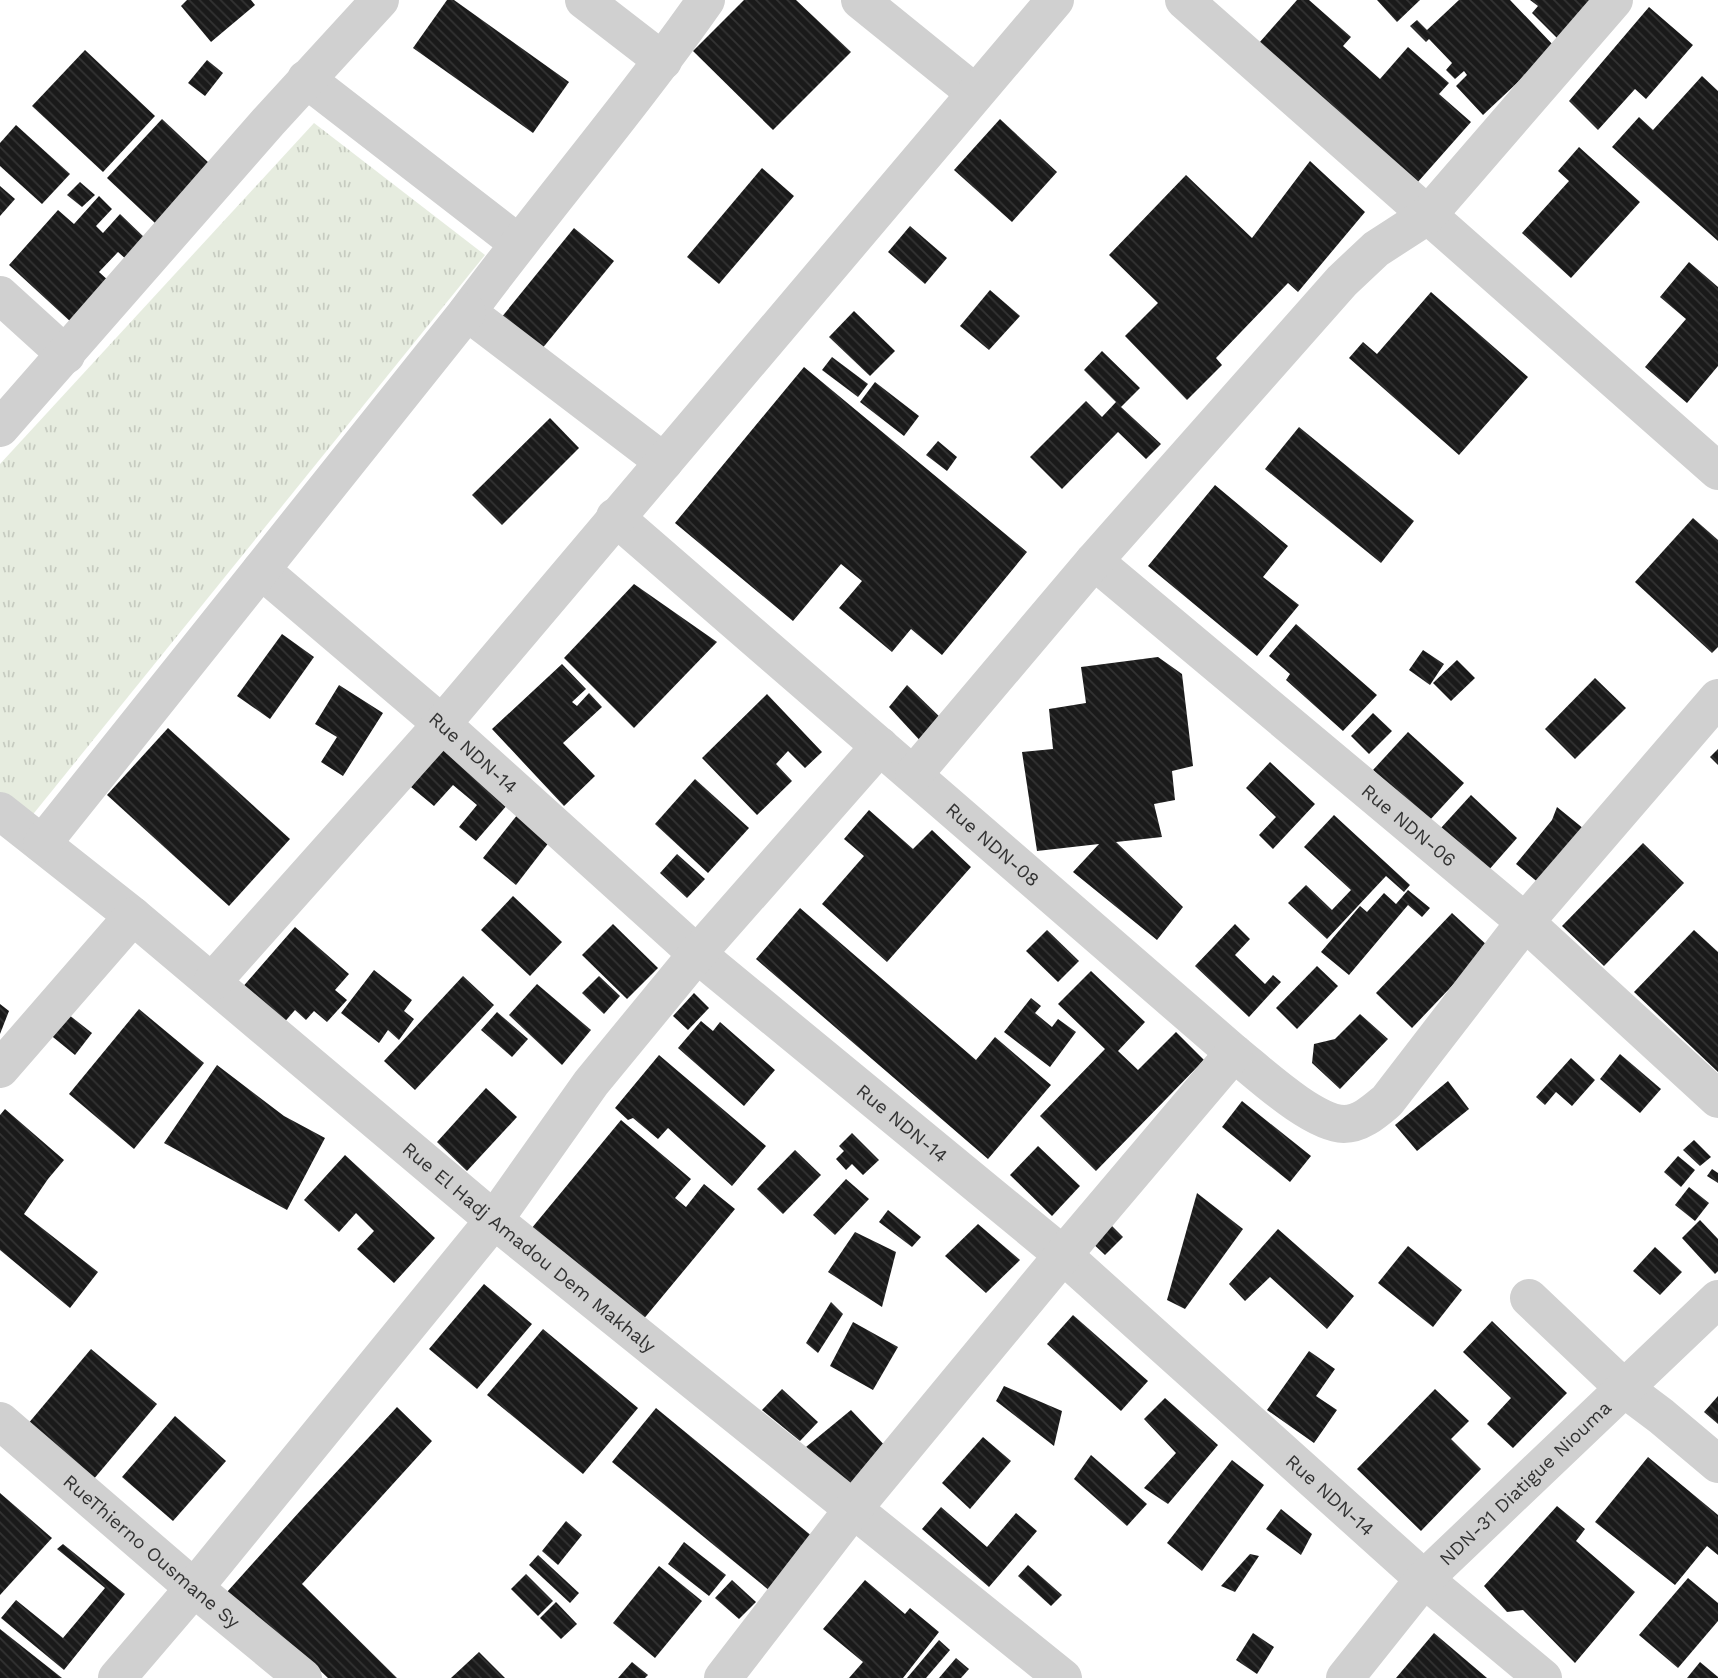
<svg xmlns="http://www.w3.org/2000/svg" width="1718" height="1678" viewBox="0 0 1718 1678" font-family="'Work Sans',sans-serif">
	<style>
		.park { fill: url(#park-tufts) }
		.building { fill: url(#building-back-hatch) }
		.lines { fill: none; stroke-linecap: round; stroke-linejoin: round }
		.minor { stroke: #d0d0d0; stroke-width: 38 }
		.labels { text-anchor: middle; stroke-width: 7; stroke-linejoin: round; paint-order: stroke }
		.street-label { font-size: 19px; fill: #333; stroke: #fff }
	</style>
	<defs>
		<pattern id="park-tufts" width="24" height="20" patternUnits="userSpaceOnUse" patternTransform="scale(1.75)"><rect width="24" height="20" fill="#e6ecdf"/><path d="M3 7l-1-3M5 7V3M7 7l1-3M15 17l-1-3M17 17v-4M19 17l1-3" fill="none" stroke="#c6cbc0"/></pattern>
		<pattern id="building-back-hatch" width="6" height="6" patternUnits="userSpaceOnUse" patternTransform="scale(1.75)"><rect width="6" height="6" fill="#1a1a1a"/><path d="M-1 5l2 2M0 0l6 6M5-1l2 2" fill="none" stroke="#333"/></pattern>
	</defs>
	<rect width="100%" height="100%" fill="#fff"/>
	<polygon class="park" points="314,123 485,255 26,823 0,803 0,464"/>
	<g class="building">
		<polygon points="187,0 251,0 255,5 211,42 181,6"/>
		<polygon points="447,0 454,0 569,82 533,133 413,48"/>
		<polygon points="744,0 796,0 851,52 773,130 693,51"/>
		<polygon points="1297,0 1309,0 1351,37 1343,46 1380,79 1408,47 1449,83 1439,94 1471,122 1417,183 1259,43"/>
		<polygon points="1377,0 1420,0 1397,22"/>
		<polygon points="1459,0 1510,0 1555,47 1483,115 1456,86 1467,75 1464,71 1455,79 1446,70 1452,63 1429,39 1426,42 1410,26 1417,20 1427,30"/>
		<polygon points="1530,0 1607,0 1563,44 1532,13 1538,6"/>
		<polygon points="1649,7 1693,45 1646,99 1635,89 1598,130 1569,101"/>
		<polygon points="85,50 155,116 103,172 32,106"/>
		<polygon points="207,60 223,73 205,96 188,83"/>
		<polygon points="1702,76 1718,91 1718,241 1612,147 1639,117 1653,130"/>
		<polygon points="162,119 210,164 155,223 107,178"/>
		<polygon points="1000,119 1057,172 1012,222 954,170"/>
		<polygon points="16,125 70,174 42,204 0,166 0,143"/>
		<polygon points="1579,147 1640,202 1571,278 1522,233 1569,181 1558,171"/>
		<polygon points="1310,161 1365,212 1298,292 1288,283 1216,358 1222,365 1187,400 1125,336 1158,303 1109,255 1186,175 1252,238"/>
		<polygon points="762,168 794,196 719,284 687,257"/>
		<polygon points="80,182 95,195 82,207 67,195"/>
		<polygon points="0,186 15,199 0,216"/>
		<polygon points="99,196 112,209 96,226 103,233 120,214 147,240 128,261 118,252 99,272 110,282 72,323 9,265 58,210 74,224"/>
		<polygon points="910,226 947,258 925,284 888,252"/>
		<polygon points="574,228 614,261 541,350 501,318"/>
		<polygon points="1689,262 1718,287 1718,366 1687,403 1645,367 1686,319 1660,297"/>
		<polygon points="990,290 1020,316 989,350 960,326"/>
		<polygon points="1431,292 1528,377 1459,455 1349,358 1363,342 1377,354"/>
		<polygon points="854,311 895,351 870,376 829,337"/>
		<polygon points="1102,351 1140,388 1121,407 1161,444 1146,459 1118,432 1062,489 1030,457 1086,401 1102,417 1116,402 1084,370"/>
		<polygon points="832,357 868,384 858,397 822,370"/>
		<polygon points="804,367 1027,552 942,655 911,629 892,652 839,608 862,581 841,564 793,621 675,523"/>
		<polygon points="875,382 919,416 904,436 860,402"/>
		<polygon points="550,418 579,448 502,525 472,495"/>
		<polygon points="1299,427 1414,521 1381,563 1265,469"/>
		<polygon points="938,441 957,457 947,471 926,455"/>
		<polygon points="1215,485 1288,546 1263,577 1299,605 1257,656 1148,566"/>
		<polygon points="1693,518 1718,540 1718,647 1712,653 1635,582"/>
		<polygon points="634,584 717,642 634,728 564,658"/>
		<polygon points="1296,624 1377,695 1343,731 1286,680 1290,674 1269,656"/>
		<polygon points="282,634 314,657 270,719 237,696"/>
		<polygon points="1423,650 1444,664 1430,685 1409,670"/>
		<polygon points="1158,657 1182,674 1193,766 1172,771 1175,800 1154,804 1162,837 1116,842 1183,907 1157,940 1073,872 1099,844 1037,851 1022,752 1053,749 1049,709 1086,703 1081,667"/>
		<polygon points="1457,660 1475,678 1451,701 1433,683"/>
		<polygon points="562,664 586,689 572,702 577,706 589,693 602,707 563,743 595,776 564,806 492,729"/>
		<polygon points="1595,678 1626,708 1575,759 1545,729"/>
		<polygon points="339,685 383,713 343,776 321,762 337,737 315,724"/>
		<polygon points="907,685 947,724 925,746 889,707"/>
		<polygon points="767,694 822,752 805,768 788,751 776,764 792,781 757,815 702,758"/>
		<polygon points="1373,713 1392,731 1369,754 1351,736"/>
		<polygon points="168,728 290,839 229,906 107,795"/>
		<polygon points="1408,732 1464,783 1429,821 1373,770"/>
		<polygon points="443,749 508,804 476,841 459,827 477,805 453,785 434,806 411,787"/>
		<polygon points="1718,749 1718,765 1710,757"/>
		<polygon points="1270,762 1315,804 1273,849 1259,835 1276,817 1246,788"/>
		<polygon points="695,779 749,828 708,873 655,824"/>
		<polygon points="1471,795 1517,838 1487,872 1440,829"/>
		<polygon points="1557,807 1584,829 1540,884 1516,864 1552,820"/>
		<polygon points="869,810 913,849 932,830 971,867 887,962 822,904 864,856 844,839"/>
		<polygon points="518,814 550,841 516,885 483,858"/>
		<polygon points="1334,815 1410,885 1404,892 1386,876 1327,939 1288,903 1306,885 1332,910 1351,890 1304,847"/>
		<polygon points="1643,843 1684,883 1604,966 1562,926"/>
		<polygon points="677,854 705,879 687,898 660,873"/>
		<polygon points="1408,890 1430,908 1422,917 1408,905 1349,975 1321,952 1360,906 1367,912 1384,893 1396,904"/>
		<polygon points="513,896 562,942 530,976 481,930"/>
		<polygon points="800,908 976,1060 995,1037 1051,1085 988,1159 756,959"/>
		<polygon points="1452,913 1489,947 1412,1028 1376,993"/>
		<polygon points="613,924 658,968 627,999 582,955"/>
		<polygon points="1235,924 1250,939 1235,955 1265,984 1273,975 1281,982 1249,1017 1195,966"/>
		<polygon points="295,927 349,974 335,990 347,1000 327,1022 314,1011 306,1020 295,1010 281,1026 240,990"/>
		<polygon points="1047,930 1079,961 1058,982 1026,951"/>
		<polygon points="1694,930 1718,952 1718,1072 1634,992"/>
		<polygon points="1317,966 1338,986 1297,1029 1276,1008"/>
		<polygon points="374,970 412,1000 404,1011 414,1019 399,1040 388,1030 379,1043 341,1013"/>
		<polygon points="1091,971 1145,1022 1118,1051 1138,1070 1176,1032 1204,1060 1096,1171 1040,1116 1105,1049 1058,1004"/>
		<polygon points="463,976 494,1005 415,1090 384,1061"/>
		<polygon points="599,976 620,996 604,1014 582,993"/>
		<polygon points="537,984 591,1030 562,1065 509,1015"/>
		<polygon points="694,993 709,1008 688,1030 673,1016"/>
		<polygon points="1031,998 1041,1006 1035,1013 1052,1027 1058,1019 1076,1032 1050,1067 1004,1032"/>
		<polygon points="0,1004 9,1011 0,1034"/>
		<polygon points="139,1009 204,1063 134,1149 69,1094"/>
		<polygon points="64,1011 92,1033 75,1055 48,1033"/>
		<polygon points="497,1012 528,1039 512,1057 481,1030"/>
		<polygon points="1360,1014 1388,1039 1340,1089 1312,1063 1314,1044 1335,1039"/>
		<polygon points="701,1021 713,1031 720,1022 775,1070 744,1106 678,1048"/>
		<polygon points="1620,1054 1661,1089 1640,1113 1600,1079"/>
		<polygon points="659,1055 766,1146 732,1186 668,1128 658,1139 633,1118 628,1120 615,1108"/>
		<polygon points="1571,1058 1595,1080 1572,1106 1556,1092 1545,1105 1536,1097"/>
		<polygon points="217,1065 284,1116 325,1138 287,1210 164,1143"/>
		<polygon points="1448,1081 1469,1109 1417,1151 1395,1125"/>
		<polygon points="486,1088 517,1117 467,1171 437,1142"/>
		<polygon points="1242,1101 1311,1156 1290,1182 1222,1127"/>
		<polygon points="5,1109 64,1160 48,1179 24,1214 98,1272 70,1308 0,1250 0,1115"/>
		<polygon points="621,1120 691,1179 675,1198 686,1207 704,1184 735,1209 642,1321 531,1229"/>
		<polygon points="852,1133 879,1160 863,1175 852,1164 846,1170 836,1159 844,1151 839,1146"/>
		<polygon points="1694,1140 1711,1157 1700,1166 1683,1150"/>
		<polygon points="1038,1146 1080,1186 1052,1216 1010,1175"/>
		<polygon points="795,1150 821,1175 783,1214 757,1189"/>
		<polygon points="345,1155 435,1238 394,1283 357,1249 374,1231 356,1213 339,1232 304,1200"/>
		<polygon points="1678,1156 1695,1170 1681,1187 1664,1172"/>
		<polygon points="1712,1169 1718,1173 1718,1183 1707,1176"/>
		<polygon points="846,1179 869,1199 835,1235 813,1215"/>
		<polygon points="1689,1187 1709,1203 1695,1221 1675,1205"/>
		<polygon points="1197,1193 1243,1229 1185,1309 1167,1300"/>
		<polygon points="888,1210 921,1237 912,1247 879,1222"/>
		<polygon points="1106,1220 1123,1237 1105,1255 1088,1239"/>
		<polygon points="1700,1220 1718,1239 1718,1271 1715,1274 1682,1238"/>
		<polygon points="978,1224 1020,1260 986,1293 945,1256"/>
		<polygon points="1278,1229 1354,1296 1327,1329 1270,1277 1245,1301 1229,1284"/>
		<polygon points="855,1232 896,1252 882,1307 828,1272"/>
		<polygon points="1408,1246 1462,1290 1433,1327 1378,1283"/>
		<polygon points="1655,1247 1682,1272 1660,1295 1633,1271"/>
		<polygon points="484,1284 532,1324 477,1389 429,1349"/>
		<polygon points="831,1302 843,1314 818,1353 806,1343"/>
		<polygon points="1073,1315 1148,1381 1121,1411 1047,1344"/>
		<polygon points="1492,1321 1567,1393 1513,1448 1487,1424 1511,1398 1463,1352"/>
		<polygon points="853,1322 898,1347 873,1390 830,1366"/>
		<polygon points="543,1329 638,1408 583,1474 487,1395"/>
		<polygon points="91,1349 157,1404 93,1480 27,1425"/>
		<polygon points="1309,1351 1335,1369 1316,1396 1337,1410 1314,1443 1267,1410"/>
		<polygon points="1004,1386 1062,1411 1054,1446 996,1401"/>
		<polygon points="782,1389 818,1422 800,1441 762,1410"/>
		<polygon points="1435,1389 1469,1421 1451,1439 1481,1469 1421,1531 1357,1469"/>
		<polygon points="1718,1396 1718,1424 1704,1412"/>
		<polygon points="1165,1398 1218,1445 1168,1504 1144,1488 1176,1453 1144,1419"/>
		<polygon points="397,1407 432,1441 302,1584 397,1678 328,1678 305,1656 227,1592 301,1510"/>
		<polygon points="656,1408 813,1537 770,1591 612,1462"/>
		<polygon points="851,1410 890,1451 848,1491 806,1447"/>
		<polygon points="175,1416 226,1461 173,1521 122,1477"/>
		<polygon points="983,1437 1011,1461 970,1509 942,1483"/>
		<polygon points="1091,1455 1147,1504 1127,1526 1074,1479"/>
		<polygon points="1648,1457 1718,1515 1718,1555 1707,1546 1675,1585 1595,1522"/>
		<polygon points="1232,1460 1264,1485 1202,1571 1167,1543"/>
		<polygon points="0,1493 52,1538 0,1595"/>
		<polygon points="1557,1506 1585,1529 1576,1541 1635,1592 1575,1663 1523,1610 1507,1612 1484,1586"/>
		<polygon points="941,1507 987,1547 1016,1513 1037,1531 989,1587 922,1529"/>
		<polygon points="1281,1509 1312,1534 1301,1555 1266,1529"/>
		<polygon points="566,1521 582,1535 558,1565 542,1551"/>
		<polygon points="684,1542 726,1575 709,1596 668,1564"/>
		<polygon points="63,1544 125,1594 64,1670 1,1618 16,1600 63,1638 105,1588 57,1549"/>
		<polygon points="1250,1554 1259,1556 1235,1592 1221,1586"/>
		<polygon points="538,1555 579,1593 570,1603 529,1565"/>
		<polygon points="1028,1565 1062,1595 1051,1606 1018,1576"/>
		<polygon points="659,1566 702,1601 655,1658 613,1623"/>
		<polygon points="526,1574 553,1601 538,1616 511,1589"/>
		<polygon points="1688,1578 1718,1603 1718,1621 1678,1668 1639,1635"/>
		<polygon points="732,1580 756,1602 739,1619 715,1598"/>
		<polygon points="865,1580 905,1614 910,1608 939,1632 903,1678 849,1678 863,1662 823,1629"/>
		<polygon points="556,1602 577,1624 561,1639 540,1618"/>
		<polygon points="0,1629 62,1678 0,1678"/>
		<polygon points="1253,1633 1274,1647 1257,1674 1236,1660"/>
		<polygon points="1434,1633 1487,1678 1396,1678"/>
		<polygon points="939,1640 950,1650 926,1678 907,1678"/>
		<polygon points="479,1652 505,1678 451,1678"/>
		<polygon points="956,1658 969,1669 961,1678 939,1678"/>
		<polygon points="632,1662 648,1675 645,1678 618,1678"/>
		<polygon points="1700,1662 1718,1677 1718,1678 1687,1678"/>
	</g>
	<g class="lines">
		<g class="minor">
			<polyline points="584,0 663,61"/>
			<polyline points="860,0 975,93"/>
			<polyline points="1184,0 1718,471"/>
			<polyline points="306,79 518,243"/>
			<polyline points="0,295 66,355"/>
			<polyline points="0,428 268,122 380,0"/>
			<path d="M 664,462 L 467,312 C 545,207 631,107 706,0"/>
			<path id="s1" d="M 615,517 L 1234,1053 C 1259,1073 1312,1123 1344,1124 C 1361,1124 1375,1111 1387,1101 L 1525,922 L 1718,698"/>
			<path id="s2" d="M 1094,561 L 1525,922 L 1718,1099"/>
			<path id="s3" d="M 261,570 L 442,724 L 697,954 L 1063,1255 L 1424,1579 L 1543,1678"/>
			<polyline points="914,774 1094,561 1342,281 1376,249 1427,216 1614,0"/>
			<path id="s4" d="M 0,811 L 133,916 L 494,1220 L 1063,1678"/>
			<polyline points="42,844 467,312"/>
			<polyline points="212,982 442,724 1055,0"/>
			<polyline points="0,1069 133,916"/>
			<polyline points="1529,1298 1625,1389 1661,1416 1718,1464"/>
			<path id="s5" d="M 0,1421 L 194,1588 L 303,1678"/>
			<polyline points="117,1678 194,1588 494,1220 591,1083 697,954 880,746"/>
			<polyline points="723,1678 854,1508 1063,1255 1234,1053"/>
			<path id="s6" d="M 1345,1678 L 1424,1579 L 1718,1299"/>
		</g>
	</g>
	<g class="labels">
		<g class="street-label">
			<text dy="7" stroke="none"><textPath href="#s3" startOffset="280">Rue NDN-14</textPath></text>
			<text dy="7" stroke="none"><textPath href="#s2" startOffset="411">Rue NDN-06</textPath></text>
			<text dy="7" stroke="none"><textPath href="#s1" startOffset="500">Rue NDN-08</textPath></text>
			<text dy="7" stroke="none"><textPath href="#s3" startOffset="847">Rue NDN-14</textPath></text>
			<text dy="7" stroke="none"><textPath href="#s4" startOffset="686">Rue El Hadj Amadou Dem Makhaly</textPath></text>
			<text dy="7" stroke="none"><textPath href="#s6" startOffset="266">NDN-31 Diatigue Niouma</textPath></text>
			<text dy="7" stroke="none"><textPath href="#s3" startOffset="1414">Rue NDN-14</textPath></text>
			<text dy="7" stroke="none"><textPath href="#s5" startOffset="200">RueThierno Ousmane Sy</textPath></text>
		</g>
	</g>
</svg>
